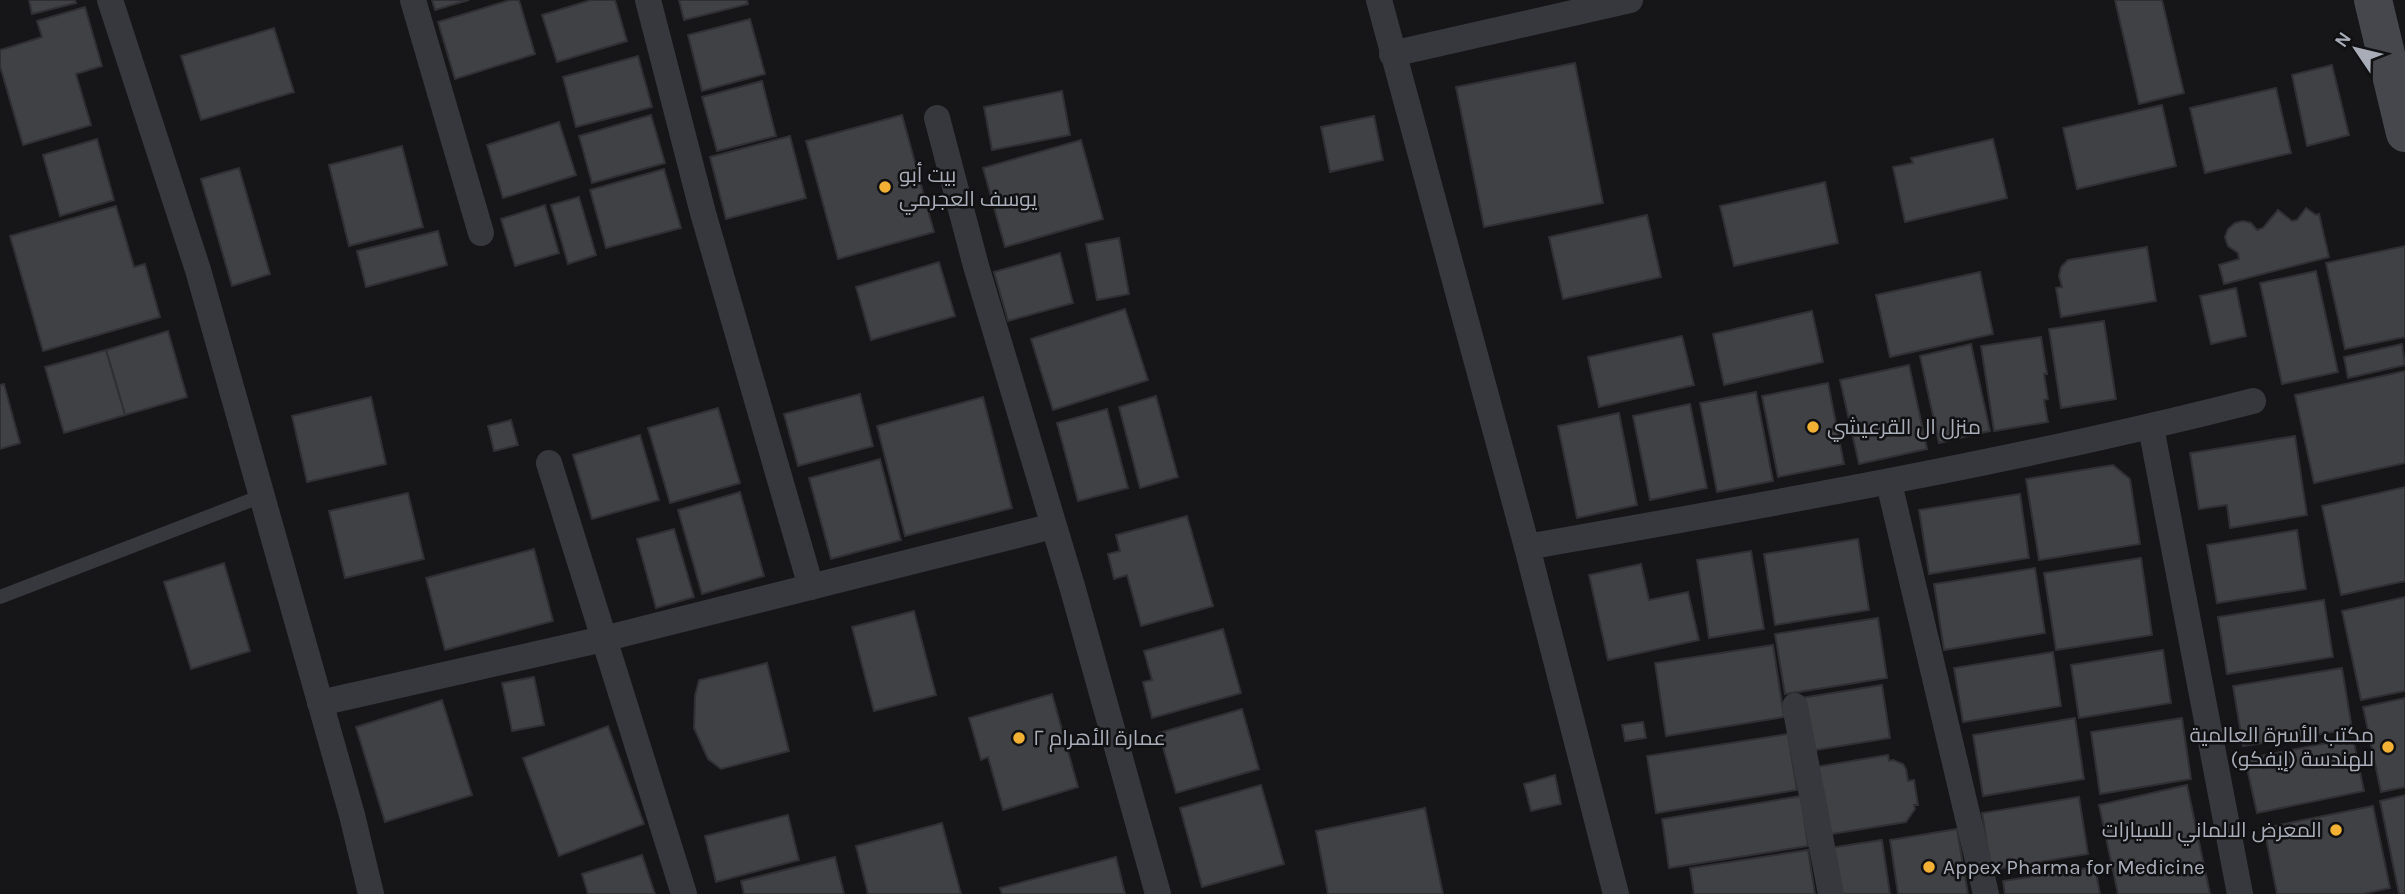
<svg xmlns="http://www.w3.org/2000/svg" width="2405" height="894" viewBox="0 0 2405 894" font-family="Karla,Cairo,sans-serif">
	<style>
		.building { fill: #404145; stroke: #303034; stroke-width: 2 }
		.lines { fill: none; stroke-linecap: round; stroke-linejoin: round }
		.service { stroke: #37383d; stroke-width: 14 }
		.minor { stroke: #37383d; stroke-width: 26 }
		.secondary { stroke: #45474d; stroke-width: 38 }
		.poi-dot { fill: #f2b134; stroke: #111113; stroke-width: 2.5 }
		.labels { text-anchor: middle; stroke-width: 5; stroke-linejoin: round; paint-order: stroke }
		.poi-label { font-size: 21px; fill: #a8adb8; stroke: #111113; text-anchor: start }
	</style>
	<rect width="100%" height="100%" fill="#161618"/>
	<g class="building">
		<polygon points="29,0 75,0 76,3 32,14"/>
		<polygon points="432,0 469,0 435,10"/>
		<polygon points="510,0 519,0 535,54 455,79 438,22"/>
		<polygon points="591,0 615,0 627,41 557,62 542,15"/>
		<polygon points="679,0 747,0 748,4 684,20"/>
		<polygon points="2115,0 2162,0 2184,93 2139,104"/>
		<polygon points="85,7 102,66 76,74 91,125 23,145 0,66 0,50 42,37 37,21"/>
		<polygon points="750,19 765,74 702,91 688,35"/>
		<polygon points="274,28 294,92 201,120 181,56"/>
		<polygon points="638,56 652,107 576,127 563,77"/>
		<polygon points="1575,63 1603,203 1484,227 1456,87"/>
		<polygon points="2332,65 2349,135 2307,146 2292,75"/>
		<polygon points="762,81 776,136 717,151 702,97"/>
		<polygon points="2276,88 2291,153 2205,173 2190,108"/>
		<polygon points="1062,91 1070,135 992,150 984,107"/>
		<polygon points="2162,105 2176,166 2077,189 2063,128"/>
		<polygon points="651,115 665,163 592,183 579,136"/>
		<polygon points="902,115 934,232 838,259 806,141"/>
		<polygon points="1374,116 1383,160 1330,172 1321,127"/>
		<polygon points="559,122 576,175 503,198 487,145"/>
		<polygon points="790,136 806,198 726,219 710,157"/>
		<polygon points="97,139 114,200 60,216 43,155"/>
		<polygon points="1993,139 2007,198 1905,222 1893,167 1913,163 1911,158"/>
		<polygon points="1081,140 1103,219 1005,247 983,168"/>
		<polygon points="402,146 423,227 349,246 329,165"/>
		<polygon points="239,168 270,274 232,286 201,179"/>
		<polygon points="664,169 681,228 606,248 590,190"/>
		<polygon points="1825,182 1838,243 1734,266 1720,206"/>
		<polygon points="579,197 596,255 568,264 551,205"/>
		<polygon points="545,205 559,253 515,266 501,219"/>
		<polygon points="116,206 134,267 145,264 160,317 43,351 10,236"/>
		<polygon points="2306,208 2316,215 2319,214 2329,257 2224,284 2219,265 2239,259 2238,253 2228,246 2225,237 2228,229 2235,223 2243,221 2251,223 2257,230 2263,228 2278,210 2292,221 2297,220"/>
		<polygon points="1647,215 1661,277 1563,299 1549,237"/>
		<polygon points="438,231 447,265 366,287 357,251"/>
		<polygon points="1119,238 1129,294 1097,300 1086,244"/>
		<polygon points="2405,246 2405,337 2345,349 2326,263"/>
		<polygon points="2147,247 2156,301 2061,317 2056,288 2062,287 2059,276 2061,267 2068,260"/>
		<polygon points="1060,253 1073,303 1008,321 994,272"/>
		<polygon points="939,262 955,316 871,340 856,287"/>
		<polygon points="2316,271 2338,372 2282,384 2260,283"/>
		<polygon points="1980,272 1993,334 1890,357 1876,295"/>
		<polygon points="2236,288 2246,336 2211,344 2200,296"/>
		<polygon points="1125,309 1148,380 1053,410 1031,339"/>
		<polygon points="1812,311 1823,362 1724,385 1713,334"/>
		<polygon points="2104,321 2116,399 2061,408 2049,329"/>
		<polygon points="168,331 187,397 125,415 106,350"/>
		<polygon points="1682,336 1694,385 1599,407 1588,357"/>
		<polygon points="2041,337 2047,374 2044,374 2048,399 2044,400 2048,422 1994,431 1981,346"/>
		<polygon points="1971,344 1990,431 1939,443 1920,356"/>
		<polygon points="2402,344 2405,365 2348,378 2344,357"/>
		<polygon points="106,350 125,415 64,433 45,367"/>
		<polygon points="1909,365 1927,449 1859,464 1840,380"/>
		<polygon points="2405,371 2405,463 2314,483 2295,395"/>
		<polygon points="1828,383 1844,464 1778,477 1762,396"/>
		<polygon points="4,384 20,443 0,449 0,385"/>
		<polygon points="1756,392 1773,481 1717,492 1700,403"/>
		<polygon points="860,394 873,446 798,466 784,414"/>
		<polygon points="1156,396 1178,477 1140,488 1119,407"/>
		<polygon points="371,397 386,464 307,482 292,416"/>
		<polygon points="983,397 1012,508 905,536 877,426"/>
		<polygon points="1690,404 1707,488 1650,500 1633,416"/>
		<polygon points="718,408 740,483 670,503 648,428"/>
		<polygon points="1107,409 1128,488 1078,501 1057,423"/>
		<polygon points="1619,413 1637,505 1577,518 1558,426"/>
		<polygon points="511,420 518,445 494,451 488,426"/>
		<polygon points="640,435 659,500 592,519 573,455"/>
		<polygon points="2295,436 2307,515 2230,528 2227,505 2199,509 2190,453"/>
		<polygon points="880,459 901,540 831,559 809,478"/>
		<polygon points="2113,465 2130,479 2140,544 2039,560 2026,479"/>
		<polygon points="2405,487 2405,581 2341,595 2322,506"/>
		<polygon points="740,492 764,576 702,594 678,510"/>
		<polygon points="408,493 424,559 345,578 329,511"/>
		<polygon points="2020,494 2029,558 1929,574 1919,510"/>
		<polygon points="1187,516 1213,606 1141,626 1127,575 1114,579 1108,554 1120,551 1116,535"/>
		<polygon points="674,529 694,597 656,608 637,539"/>
		<polygon points="2297,530 2306,589 2217,603 2207,545"/>
		<polygon points="1858,539 1869,610 1775,625 1764,554"/>
		<polygon points="534,549 553,621 445,650 426,578"/>
		<polygon points="1751,551 1764,629 1709,638 1697,560"/>
		<polygon points="2141,558 2152,635 2056,650 2044,573"/>
		<polygon points="224,563 250,651 191,669 164,582"/>
		<polygon points="1641,564 1649,600 1688,592 1699,640 1608,660 1589,575"/>
		<polygon points="2035,568 2045,633 1944,650 1934,584"/>
		<polygon points="2405,597 2405,691 2361,700 2342,611"/>
		<polygon points="2324,600 2333,657 2227,674 2218,617"/>
		<polygon points="914,611 936,695 874,711 852,627"/>
		<polygon points="1878,618 1887,678 1785,694 1775,634"/>
		<polygon points="1223,629 1241,693 1152,718 1143,682 1152,680 1144,651"/>
		<polygon points="1773,645 1784,717 1666,736 1655,663"/>
		<polygon points="2163,650 2171,703 2079,718 2071,665"/>
		<polygon points="2053,652 2061,706 1963,722 1954,668"/>
		<polygon points="767,663 789,751 721,769 708,759 694,728 695,696 699,680"/>
		<polygon points="2342,668 2352,729 2243,746 2233,686"/>
		<polygon points="534,677 544,725 512,731 502,683"/>
		<polygon points="1882,685 1890,738 1809,751 1801,698"/>
		<polygon points="1052,694 1078,787 1003,810 988,757 981,760 969,718"/>
		<polygon points="2405,698 2405,787 2381,792 2363,707"/>
		<polygon points="442,700 472,795 385,822 356,727"/>
		<polygon points="1242,709 1259,769 1176,793 1159,733"/>
		<polygon points="2075,718 2084,779 1983,796 1973,735"/>
		<polygon points="2182,718 2191,779 2100,794 2091,732"/>
		<polygon points="1643,722 1646,738 1625,741 1622,725"/>
		<polygon points="608,726 644,824 559,856 523,758"/>
		<polygon points="1788,734 1797,790 1656,813 1647,756"/>
		<polygon points="2353,738 2364,791 2257,813 2245,759"/>
		<polygon points="1888,755 1889,761 1893,760 1903,764 1906,769 1908,781 1914,780 1918,805 1914,805 1915,809 1906,822 1825,835 1815,767"/>
		<polygon points="1555,775 1561,804 1531,811 1524,784"/>
		<polygon points="1261,785 1284,864 1202,887 1180,808"/>
		<polygon points="2187,785 2210,894 2118,894 2099,805"/>
		<polygon points="2405,795 2405,894 2399,894 2380,801"/>
		<polygon points="1801,796 1808,846 1669,868 1662,819"/>
		<polygon points="2079,797 2088,854 1991,870 1982,813"/>
		<polygon points="2373,806 2390,888 2363,894 2277,894 2264,828"/>
		<polygon points="1425,808 1443,894 1328,894 1316,831"/>
		<polygon points="788,815 799,860 716,882 705,836"/>
		<polygon points="942,823 961,894 868,894 856,846"/>
		<polygon points="1957,829 1968,894 1898,894 1890,840"/>
		<polygon points="1882,840 1890,894 1836,894 1829,848"/>
		<polygon points="1808,850 1815,894 1694,894 1690,868"/>
		<polygon points="642,855 655,894 588,894 582,874"/>
		<polygon points="835,857 844,894 744,894 741,881"/>
		<polygon points="1116,857 1125,894 1002,894 1000,888"/>
		<polygon points="2095,867 2100,894 2005,894 2003,881"/>
	</g>
	<g class="lines">
		<polyline class="service" points="0,597 262,496"/>
		<g class="minor">
			<polyline points="110,0 198,270 352,815 371,894"/>
			<polyline points="413,0 481,233"/>
			<polyline points="648,0 703,213 811,587"/>
			<polyline points="1379,0 1527,547 1616,894"/>
			<polyline points="1392,54 1630,0"/>
			<polyline points="937,118 976,266 1072,586 1158,894"/>
			<polyline points="2151,427 2240,894"/>
			<polyline points="549,463 684,894"/>
			<polyline points="1889,483 1986,894"/>
			<path d="M 1527,547 C 1770,504 2014,462 2253,401"/>
			<polyline points="320,703 603,639 1053,526"/>
			<polyline points="1795,706 1831,894"/>
		</g>
		<polyline class="secondary" points="2373,0 2405,133"/>
	</g>
	<g class="poi-dot">
		<circle cx="885" cy="187" r="7"/>
		<circle cx="1813" cy="427" r="7"/>
		<circle cx="1019" cy="738" r="7"/>
		<circle cx="2388" cy="747" r="7"/>
		<circle cx="2336" cy="830" r="7"/>
		<circle cx="1929" cy="867" r="7"/>
	</g>
	<g class="labels">
		<g class="poi-label">
			<text x="899" y="182">بيت أبو<tspan x="899" dy="24">يوسف العجرمي</tspan></text>
			<text x="1827" y="434">منزل ال القرعيشي</text>
			<text x="2374" y="742" text-anchor="end">مكتب الأسرة العالمية<tspan x="2374" dy="24">للهندسة (إيفكو)</tspan></text>
			<text x="1033" y="745">عمارة الأهرام ٢</text>
			<text x="2322" y="837" text-anchor="end">المعرض الالماني للسيارات</text>
			<text x="1943" y="874">Appex Pharma for Medicine</text>
		</g>
	</g>
	<g transform="translate(2356 49) rotate(305)" stroke="#111113" stroke-width="5" paint-order="stroke">
	<path d="M0-5L12 26L0 18L-12 26Z" fill="#a8adb8"/>
	<text y="-10" font-size="19" font-weight="bold" text-anchor="middle" fill="#a8adb8">N</text>
	</g>
</svg>
